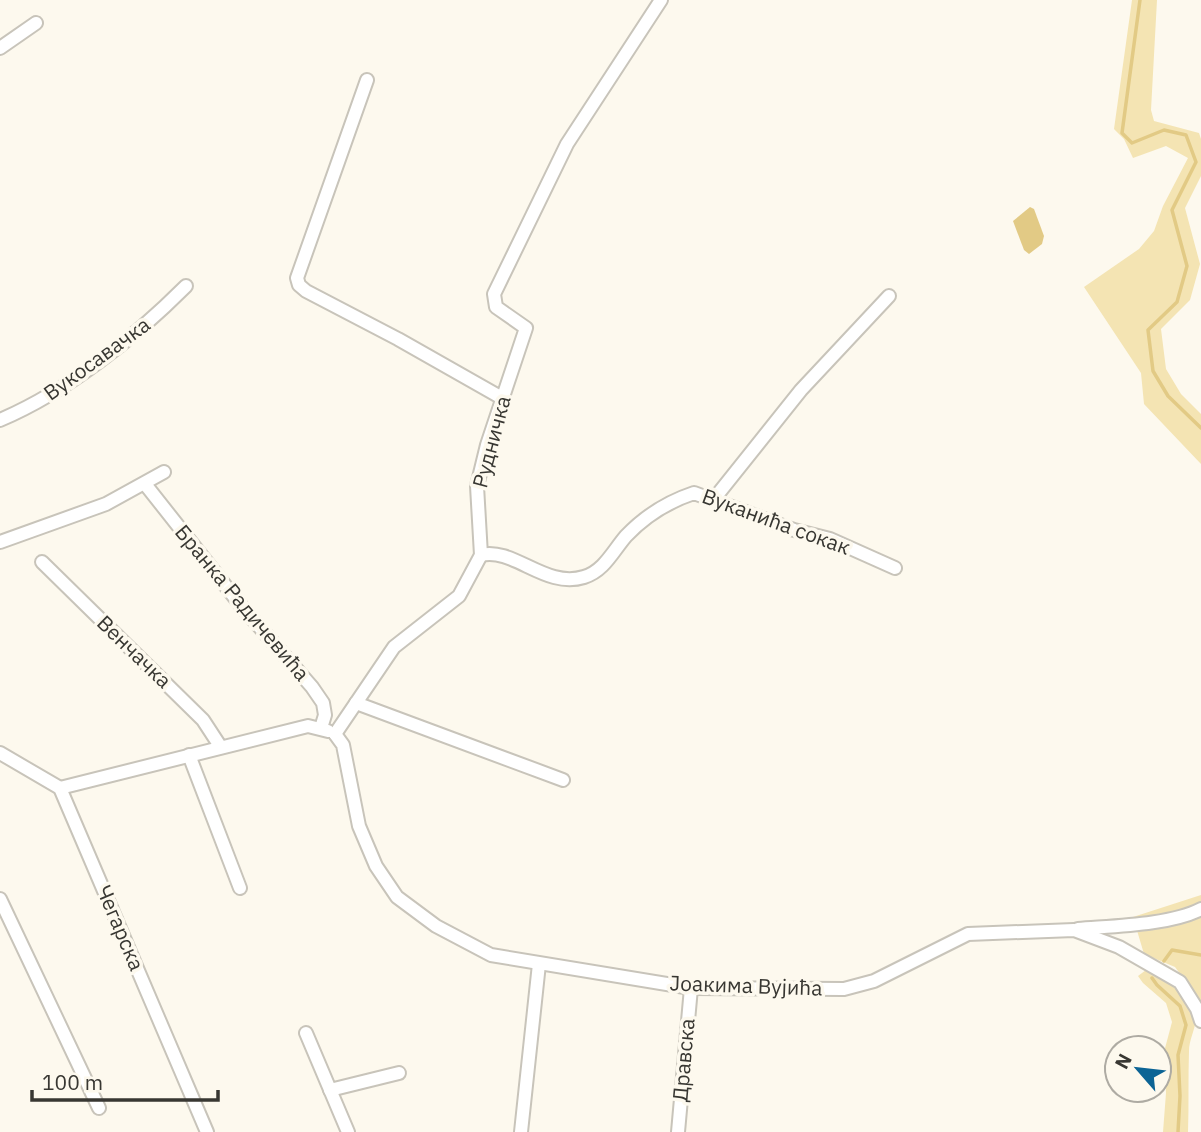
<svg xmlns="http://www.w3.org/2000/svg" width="1201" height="1132" viewBox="0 0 1201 1132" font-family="'IBM Plex Sans',sans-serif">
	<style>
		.green { fill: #f4e4b3 }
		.water { fill: #e2ca85 }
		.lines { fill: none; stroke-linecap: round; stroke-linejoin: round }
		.stream { stroke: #e2ca85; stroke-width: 3.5 }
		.minor-casing { stroke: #c8c4ba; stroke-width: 16 }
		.minor { stroke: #fff; stroke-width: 12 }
		.labels { text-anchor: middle; stroke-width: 7; stroke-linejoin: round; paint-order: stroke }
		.street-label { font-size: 21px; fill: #383732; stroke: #fdf9ee }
	</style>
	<rect width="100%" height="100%" fill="#fdf9ee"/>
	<g class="green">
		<polygon points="1132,0 1157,0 1151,110 1154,121 1199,133 1201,139 1201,176 1185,208 1200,264 1190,300 1161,329 1166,369 1181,394 1201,414 1201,464 1144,404 1141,373 1084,287 1139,249 1154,231 1163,206 1188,158 1166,146 1133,158 1124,139 1114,129"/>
		<polygon points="1201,895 1201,1002 1175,967 1144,954 1133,917"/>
		<path d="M 1146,970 C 1166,978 1198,993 1196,1019 C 1195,1030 1189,1040 1189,1051 C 1188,1078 1189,1105 1188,1132 L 1163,1132 L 1166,1093 L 1164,1052 L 1172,1022 L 1166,1003 L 1143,983 L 1138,976 Z"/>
	</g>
	<polygon class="water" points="1030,207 1034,209 1044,236 1042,244 1029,254 1024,250 1013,221"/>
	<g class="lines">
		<g class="stream">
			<polyline points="1140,0 1122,133 1132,143 1164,130 1186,135 1196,162 1172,210 1187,266 1177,302 1148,330 1153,371 1168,396 1201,428"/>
			<polyline points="1164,961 1172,950 1201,955"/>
			<polyline points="1152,978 1157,985 1180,1006 1186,1025 1178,1055 1180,1096 1178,1132"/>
		</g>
		<defs>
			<g id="minor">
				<polyline points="0,48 36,23"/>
				<polyline points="367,80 297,278 299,285 306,291 398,339 502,398"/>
				<path d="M 0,420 C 68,391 134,338 186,286"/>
				<polyline points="145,484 243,608 312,687 323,703 325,715 321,728"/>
				<polyline points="714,499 801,390 889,296"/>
				<polyline points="0,542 106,504 164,472"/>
				<path d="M 481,555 C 514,547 545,589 584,577 C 604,571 613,551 626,536 C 646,515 667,502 694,493 L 794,530 L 830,539 L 895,568"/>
				<polyline points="42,562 203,720 220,746"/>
				<polyline points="356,703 563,780"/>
				<polyline points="335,734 343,745 359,826 376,866 397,897 436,926 491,955 691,988 844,989 874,981 968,934 1074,930 1119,947 1180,982 1197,1009 1201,1021"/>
				<polyline points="335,734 394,647 459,596 481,555 477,486 487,445 526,328 496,307 494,294 567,144 661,0"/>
				<polyline points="0,753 60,788 207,1132"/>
				<polyline points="189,755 240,888"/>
				<polyline points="60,788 308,726 328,731"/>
				<polyline points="0,899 99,1108"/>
				<path d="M 1078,929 C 1113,926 1170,925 1201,909"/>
				<polyline points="306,1033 348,1132"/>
				<polyline points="330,1090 399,1073"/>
				<polyline points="521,1132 539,964"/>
				<polyline points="678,1132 691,988"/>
			</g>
		</defs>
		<use href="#minor" class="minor-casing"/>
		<use href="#minor" class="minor"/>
	</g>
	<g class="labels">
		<g class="street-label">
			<text transform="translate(97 359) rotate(-36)" y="7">Вукосавачка</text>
			<text transform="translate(492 442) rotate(-75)" y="7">Рудничка</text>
			<text transform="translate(776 522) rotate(20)" y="7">Вуканића сокак</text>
			<text transform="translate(242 603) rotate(50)" y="7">Бранка Радичевића</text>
			<text transform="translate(134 652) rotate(44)" y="7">Венчачка</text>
			<text transform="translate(120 928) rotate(67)" y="7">Чегарска</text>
			<text transform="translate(746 986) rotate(2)" y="7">Јоакима Вујића</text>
			<text transform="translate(684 1060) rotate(-85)" y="7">Дравска</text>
		</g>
	</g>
	<g transform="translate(1138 1069) rotate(298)"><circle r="33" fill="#fdf9ee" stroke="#aeaba3" stroke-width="2"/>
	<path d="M0-5L12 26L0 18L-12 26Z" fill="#0c6495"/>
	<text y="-10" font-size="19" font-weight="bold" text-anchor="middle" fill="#383732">N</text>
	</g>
	<path d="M32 1090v10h186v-10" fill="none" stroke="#383732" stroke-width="3.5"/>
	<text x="42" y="1090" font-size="21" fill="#383732" stroke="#fdf9ee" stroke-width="5" paint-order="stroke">100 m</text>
</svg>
